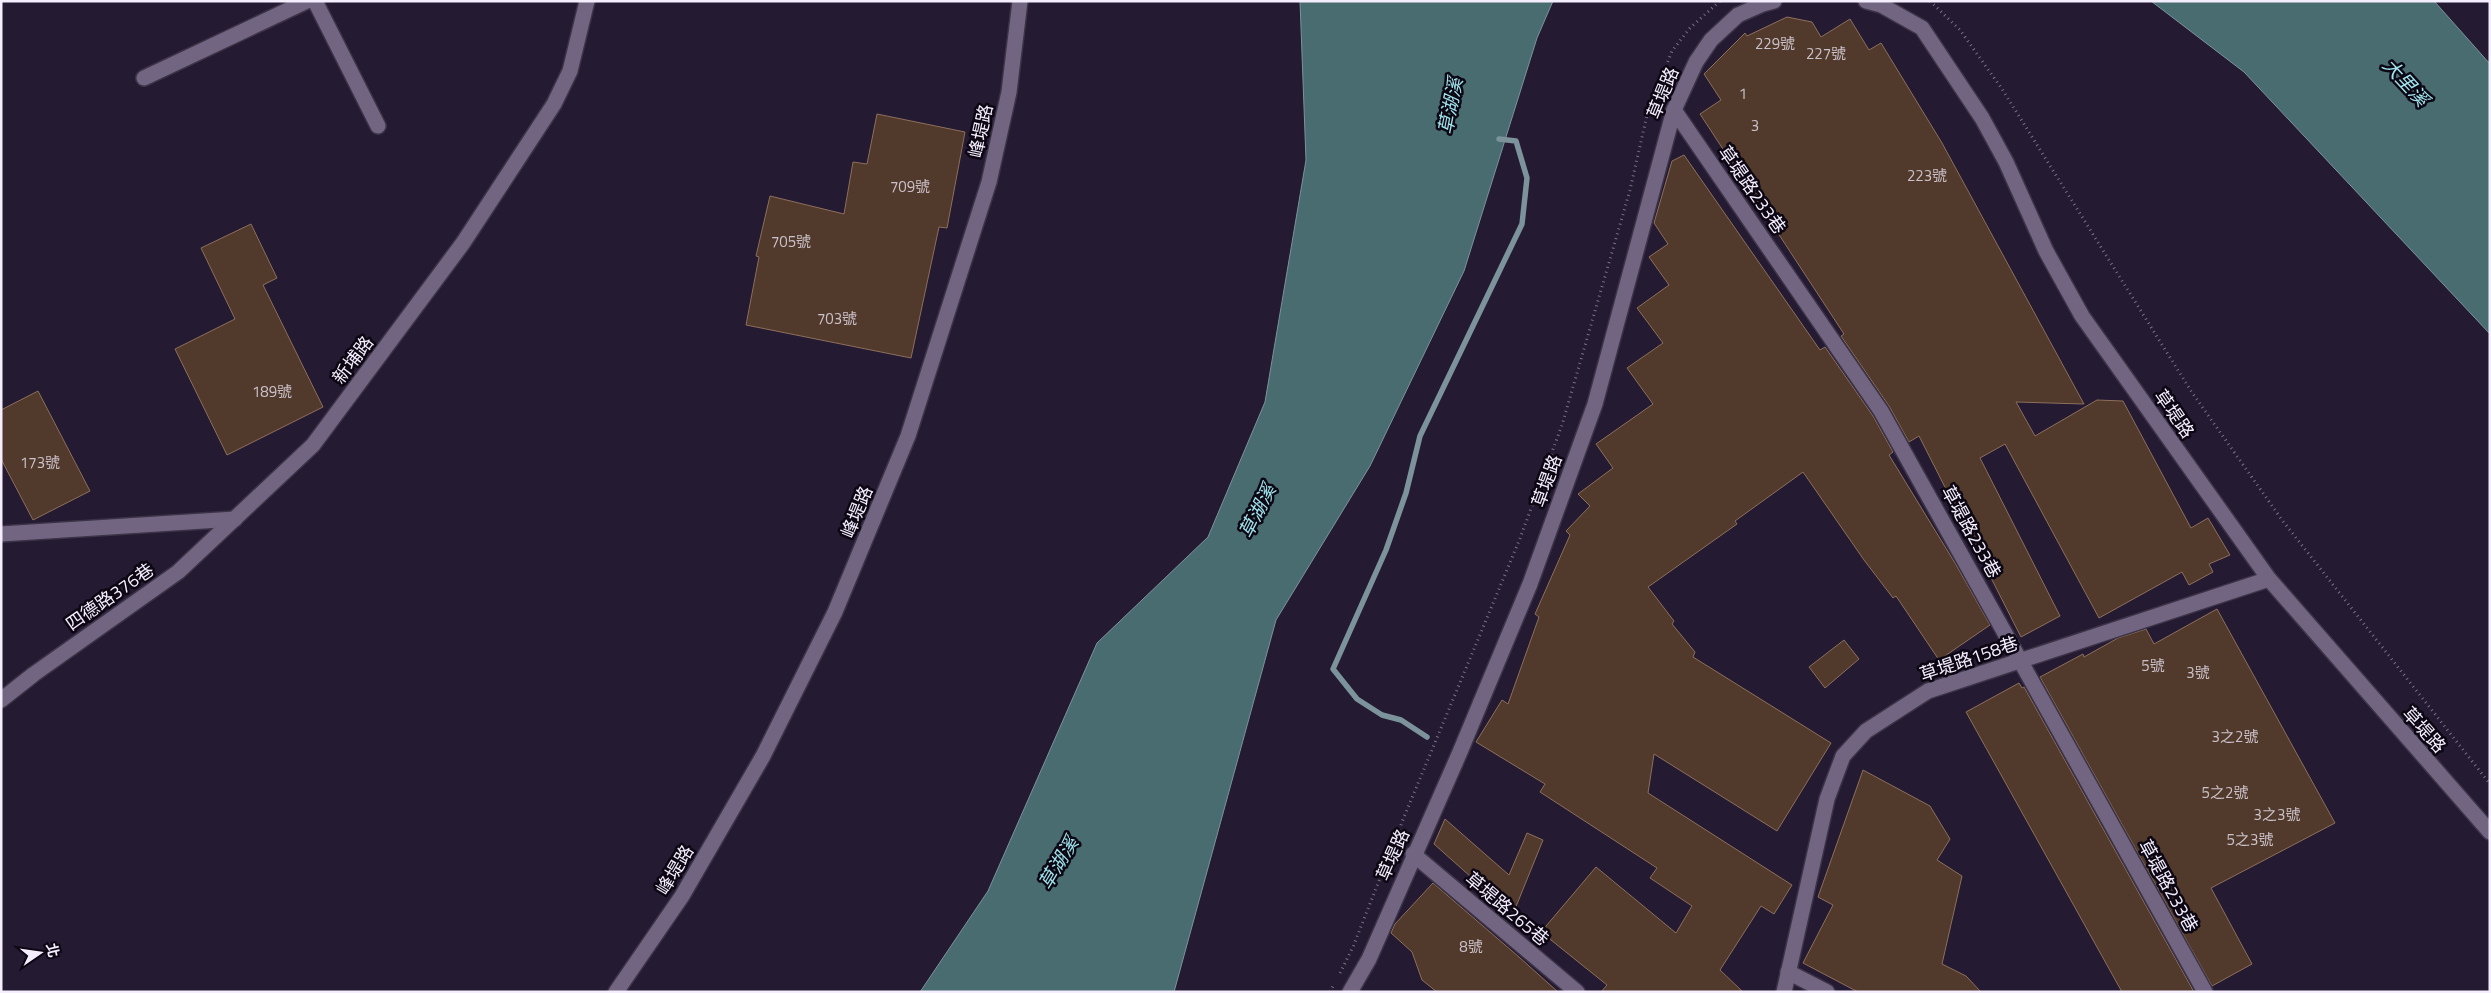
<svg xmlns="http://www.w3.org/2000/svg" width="2491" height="993" viewBox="0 0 2491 993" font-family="'Titillium Web','Noto Sans TC',sans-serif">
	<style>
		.water { fill: #496c71; stroke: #7c939c }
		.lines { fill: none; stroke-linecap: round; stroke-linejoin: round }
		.stream { stroke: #7c939c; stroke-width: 5.5 }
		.building { fill: #513a2b; stroke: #8d6f5c }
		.minor-casing { stroke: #3c3347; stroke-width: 18 }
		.path { stroke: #797186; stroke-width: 3; stroke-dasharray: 1 4; stroke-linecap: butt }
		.minor { stroke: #716582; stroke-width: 15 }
		.labels { text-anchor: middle; stroke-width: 5; stroke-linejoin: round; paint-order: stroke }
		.number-label { font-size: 15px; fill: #cbc1ca }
		.street-label { font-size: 18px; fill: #f4eeff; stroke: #0c0712 }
		.water-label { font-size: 19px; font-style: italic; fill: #9fe4ee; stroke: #0c0712 }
	</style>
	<rect width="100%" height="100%" fill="#241a32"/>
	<g class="water">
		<polygon points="1300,1 1553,1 1537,38 1464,271 1370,466 1276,620 1174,992 920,992 988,891 1097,643 1208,537 1265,402 1306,160"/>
		<polygon points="2151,1 2434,1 2490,64 2490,334 2244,72"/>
	</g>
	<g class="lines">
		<polyline class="stream" points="1427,737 1401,720 1382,715 1357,699 1333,669 1386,550 1406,493 1420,436 1522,224 1527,178 1516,141 1499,139"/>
	</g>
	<g class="building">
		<polygon points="1787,17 1812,22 1821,37 1850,19 1869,50 1881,43 1942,143 2084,404 2016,402 2035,436 2097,400 2123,401 2191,528 2208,518 2230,555 2209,564 2213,572 2189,585 2182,572 2099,618 2005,444 1980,458 2060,616 2021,637 1919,436 1909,442 1889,406 1841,336 1844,334 1700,114 1721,100 1704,74 1745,33 1747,36"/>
		<polygon points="877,114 965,132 947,228 939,227 911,358 746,325 759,257 756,256 770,196 844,214 853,162 867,164"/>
		<polygon points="1684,155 1820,350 1825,347 1873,416 1893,452 1889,455 1955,563 1990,625 1939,660 1896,596 1893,598 1864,560 1803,472 1735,521 1737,524 1648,587 1674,621 1672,624 1695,652 1693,657 1831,743 1777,831 1654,754 1648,793 1792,885 1774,914 1761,906 1720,970 1743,992 1601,992 1607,985 1541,932 1596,867 1676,933 1692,906 1650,878 1657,868 1540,792 1545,784 1476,742 1502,700 1508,704 1539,617 1535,614 1570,535 1566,531 1590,506 1578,494 1613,468 1596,444 1653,404 1627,368 1663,343 1637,308 1669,285 1649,257 1668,244 1654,223 1672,161"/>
		<polygon points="251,224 277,278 263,285 323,407 227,455 175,349 235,319 201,248"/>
		<polygon points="38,391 90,491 33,520 1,459 1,410"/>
		<polygon points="2217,609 2335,823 2211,888 2252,964 2212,986 2040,677 2083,654 2084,657 2118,638 2146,629 2154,644"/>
		<polygon points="1844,640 1859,659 1825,688 1809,667"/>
		<polygon points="2019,683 2022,688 2024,687 2194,992 2122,992 1966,712"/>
		<polygon points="1863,770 1930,806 1950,839 1937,860 1962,876 1942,964 1966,976 1981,992 1858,992 1803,963 1833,905 1818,897"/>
		<polygon points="1445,819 1509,875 1527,833 1543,840 1515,909 1499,902 1434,844"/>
		<polygon points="1433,883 1519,957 1558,992 1437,992 1422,980 1412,952 1391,933 1395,924"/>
	</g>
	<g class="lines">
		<defs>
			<g id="minor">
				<polyline points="315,1 378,126"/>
				<polyline points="1866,1 1881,5 1922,28 1982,118 2006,162 2046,251 2082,316 2269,579 2490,832"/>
				<polyline points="144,78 307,1"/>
				<polyline points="1674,110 1881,411 2205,992"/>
				<polyline points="1,534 235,519"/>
				<polyline points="1,700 34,674 178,572 313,445 463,243 554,104 570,71 587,1"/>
				<polyline points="1413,854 1577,992"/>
				<polyline points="1788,972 1827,992"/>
				<polyline points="616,992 682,896 763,756 835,612 908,436 989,182 1009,92 1020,1"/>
				<polyline points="1350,992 1369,959 1460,752 1530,584 1595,404 1674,110 1696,62 1711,40 1738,15 1763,4 1774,1"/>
				<polyline points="1784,992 1827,799 1843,756 1866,731 1928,691 2269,579"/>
			</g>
		</defs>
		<use href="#minor" class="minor-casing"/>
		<g class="path">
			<polyline points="1930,1 1960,30 2002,89 2191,391 2282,520 2490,784"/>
			<polyline points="1340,973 1353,947 1404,817 1519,541 1562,425 1630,190 1648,111 1672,51 1690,28 1720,1"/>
			<polyline points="1330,992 1333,986"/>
		</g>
		<use href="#minor" class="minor"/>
	</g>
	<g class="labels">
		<g class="number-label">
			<text x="1775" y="49">229號</text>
			<text x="1826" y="59">227號</text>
			<text x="1743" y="99">1</text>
			<text x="1755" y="131">3</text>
			<text x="1927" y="181">223號</text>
			<text x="910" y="192">709號</text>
			<text x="791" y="247">705號</text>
			<text x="837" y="324">703號</text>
			<text x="272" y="397">189號</text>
			<text x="40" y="468">173號</text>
			<text x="2153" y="671">5號</text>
			<text x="2198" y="678">3號</text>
			<text x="2235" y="742">3之2號</text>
			<text x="2225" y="798">5之2號</text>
			<text x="2277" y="820">3之3號</text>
			<text x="2250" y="845">5之3號</text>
			<text x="1471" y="952">8號</text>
		</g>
		<g class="street-label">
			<text transform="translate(1663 93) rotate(-68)" y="6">草堤路</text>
			<text transform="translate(981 131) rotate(-78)" y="6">峰堤路</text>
			<text transform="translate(1752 190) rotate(55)" y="6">草堤路233巷</text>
			<text transform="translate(353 360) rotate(-53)" y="6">新埔路</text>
			<text transform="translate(2174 414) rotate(55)" y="6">草堤路</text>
			<text transform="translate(1547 481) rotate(-70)" y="6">草堤路</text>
			<text transform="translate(857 512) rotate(-68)" y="6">峰堤路</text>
			<text transform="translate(1971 532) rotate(61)" y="6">草堤路233巷</text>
			<text transform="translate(110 597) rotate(-35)" y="6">四德路376巷</text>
			<text transform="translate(1969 659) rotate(-19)" y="6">草堤路158巷</text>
			<text transform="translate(2424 730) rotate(48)" y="6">草堤路</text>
			<text transform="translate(1393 855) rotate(-66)" y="6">草堤路</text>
			<text transform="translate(675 870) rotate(-59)" y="6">峰堤路</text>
			<text transform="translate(2168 886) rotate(61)" y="6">草堤路233巷</text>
			<text transform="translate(1507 909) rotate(40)" y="6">草堤路265巷</text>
		</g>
		<g class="water-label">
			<text transform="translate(2406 82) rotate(47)" y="7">大里溪</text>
			<text transform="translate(1450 106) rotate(-79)" y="7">草湖溪</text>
			<text transform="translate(1257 511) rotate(-63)" y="7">草湖溪</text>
			<text transform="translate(1058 863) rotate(-59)" y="7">草湖溪</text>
		</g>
	</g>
	<rect width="2491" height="993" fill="none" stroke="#f4eeff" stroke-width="5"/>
	<g transform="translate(40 953) rotate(77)" stroke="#0c0712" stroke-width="4" paint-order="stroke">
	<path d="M0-4L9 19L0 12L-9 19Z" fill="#f4eeff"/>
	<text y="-8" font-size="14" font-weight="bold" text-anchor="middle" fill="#f4eeff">北</text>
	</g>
</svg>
